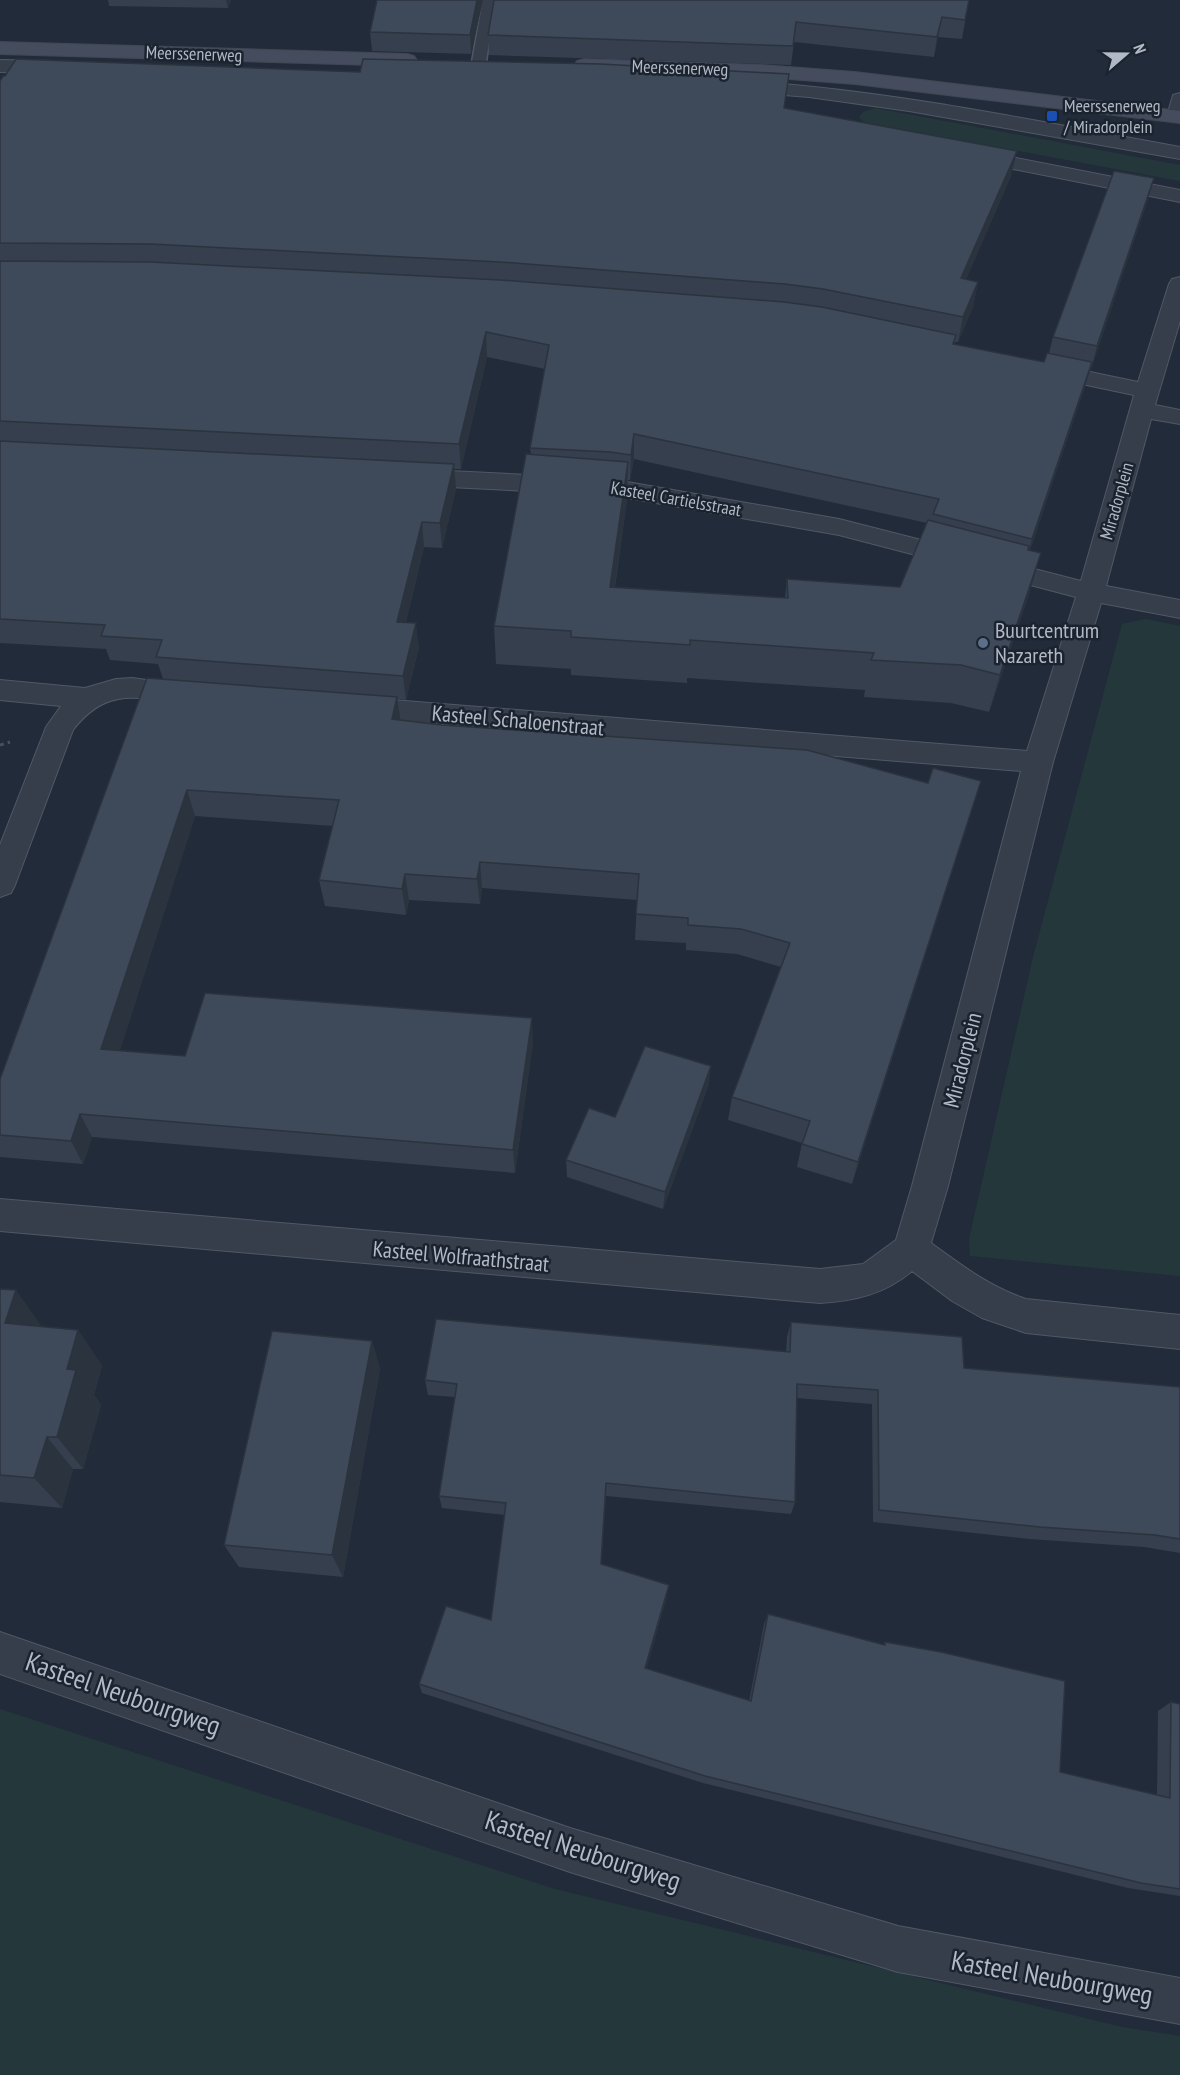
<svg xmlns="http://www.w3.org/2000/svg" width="1180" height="2075" viewBox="0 0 1180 2075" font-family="'PT Sans Narrow',sans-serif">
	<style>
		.green { fill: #24383b }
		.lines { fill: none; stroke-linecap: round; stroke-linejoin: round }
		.lane-casing { stroke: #515865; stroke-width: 3 }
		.street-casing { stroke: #515865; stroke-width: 2 }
		.secondary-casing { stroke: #3f4753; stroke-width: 2 }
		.path { stroke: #425559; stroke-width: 3; stroke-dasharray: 4 4; stroke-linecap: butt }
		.lane { fill: #363e4b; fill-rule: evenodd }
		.street { fill: #363e4b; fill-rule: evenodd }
		.secondary { fill: #444c5e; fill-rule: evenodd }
		.wall { fill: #353f4d; fill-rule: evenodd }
		.shaded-wall { fill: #2b333e }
		.building { fill: #3e4959; stroke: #2b333e; stroke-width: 1.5 }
		.transit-dot { fill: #1a4fb4; stroke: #1b232f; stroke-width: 2 }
		.service-dot { fill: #5c6f8a; stroke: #1b232f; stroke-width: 2 }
		.labels { text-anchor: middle; stroke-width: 5; stroke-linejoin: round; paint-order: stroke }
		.far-street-label { font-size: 18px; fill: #b1b8c6; stroke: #1b232f }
		.far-poi-label { font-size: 18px; fill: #b1b8c6; stroke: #1b232f; text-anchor: start }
		.poi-label { font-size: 22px; fill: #b1b8c6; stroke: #1b232f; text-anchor: start }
		.street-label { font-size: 22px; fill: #b1b8c6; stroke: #1b232f }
		.near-street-label { font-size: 27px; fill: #b1b8c6; stroke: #1b232f }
	</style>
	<rect width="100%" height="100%" fill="#222b3a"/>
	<g class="green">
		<polygon points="875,108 1180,165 1180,181 864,122 859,117 863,112"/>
		<polygon points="1146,619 1180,626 1180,1276 970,1256 969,1239 1033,957 1122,624"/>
		<polygon points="0,1709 555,1889 1122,2027 1180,2036 1180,2075 0,2075"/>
	</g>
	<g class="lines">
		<defs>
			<polygon id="lane" points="483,0 495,0 486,62 479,66 472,62"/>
			<g id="street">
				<polygon points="0,60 55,61 62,63 65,67 62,71 55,73 0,72"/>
				<path d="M 742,81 C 889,90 1035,121 1180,147 L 1180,159 L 909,111 L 809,97 L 735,91 L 732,87 L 735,83 Z"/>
				<polygon points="1180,93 1180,121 1170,120 1167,116 1173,95"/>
				<polygon points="970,149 1180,190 1180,202 963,159 960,155 963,151"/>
				<path d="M 1180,277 L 1180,321 L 1155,405 L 1180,410 L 1180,424 L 1151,419 L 1106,586 L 1180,600 L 1180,618 L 1101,603 L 1053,762 L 948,1186 L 931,1243 C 961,1265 990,1287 1026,1299 L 1180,1315 L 1180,1349 L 1026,1333 L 982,1318 L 952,1301 L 912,1271 C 885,1294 855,1301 820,1303 L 0,1231 L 0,1199 L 820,1269 L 863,1264 L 896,1240 L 912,1186 L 1021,771 L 355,717 L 345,714 L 341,707 L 345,700 L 355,697 L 1027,751 L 1076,597 L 839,535 L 610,495 L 409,485 L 400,483 L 396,477 L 400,471 L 409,469 L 610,479 L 839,519 L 1081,581 L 1134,395 L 1034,374 L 1030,369 L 1034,364 L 1042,362 L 1138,382 L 1169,284 L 1172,279 Z"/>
				<path d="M 132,678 L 197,687 L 201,694 L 197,701 L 187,704 C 138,698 107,686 73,730 L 15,885 L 11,893 L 0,897 L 0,845 L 46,727 L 61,706 L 0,700 L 0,680 L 85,688 L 116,679 Z"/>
				<polygon points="0,1632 570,1828 898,1926 1180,1978 1180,2024 898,1972 570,1872 0,1674"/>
			</g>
			<g id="secondary">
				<polygon points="0,42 407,54 414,56 417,60 414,64 407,66 0,54"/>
				<polygon points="584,59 762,65 855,72 1180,111 1180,123 855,84 762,77 577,69 574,65 577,61"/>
			</g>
		</defs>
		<use href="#lane" class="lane-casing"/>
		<use href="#street" class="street-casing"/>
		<use href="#secondary" class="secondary-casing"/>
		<polyline class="path" points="0,745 10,742"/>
		<use href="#lane" class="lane"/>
		<use href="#street" class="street"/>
		<use href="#secondary" class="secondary"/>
	</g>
	<g class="wall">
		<polygon points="108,0 231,0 228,8 109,6"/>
		<polygon points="483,0 471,54 372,51 370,32"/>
		<polygon points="969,0 962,39 938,37 934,57 794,42 791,65 489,55 488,35"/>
		<path d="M 0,81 L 785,108 L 1011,176 L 966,279 L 978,282 L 973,307 L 958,342 L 955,342 L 954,344 L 1044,362 L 1049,353 L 1053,337 L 1154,178 L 1147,202 L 1030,550 L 1030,591 L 989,712 L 951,703 L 864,697 L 865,690 L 687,678 L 687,683 L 571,675 L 571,669 L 496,664 L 494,626 L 531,455 L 530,448 L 545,369 L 487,357 L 461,469 L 454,469 L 456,489 L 442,548 L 424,547 L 406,622 L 419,647 L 406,700 L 397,699 L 400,720 L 928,783 L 981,781 L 852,1184 L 797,1167 L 802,1143 L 728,1120 L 732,1097 L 781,967 L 737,954 L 686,950 L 686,943 L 635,940 L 637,900 L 482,888 L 480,904 L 409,900 L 406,915 L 325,906 L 319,880 L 333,826 L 195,816 L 120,1050 L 185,1056 L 533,1042 L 515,1173 L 92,1137 L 83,1164 L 0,1157 L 0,1079 L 163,679 L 158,664 L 110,660 L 106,649 L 0,643 ZM 634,459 L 927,523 L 900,587 L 787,579 L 785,598 L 615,587 L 627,500 L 628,480 L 630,480 Z"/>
		<polygon points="709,1084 663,1209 567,1177 566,1160 615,1117"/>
		<polygon points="0,1289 42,1327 78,1330 102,1366 94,1395 101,1405 83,1469 73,1469 62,1508 0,1502"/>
		<polygon points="791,1322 964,1368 1180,1387 1180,1553 1144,1547 1030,1539 873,1522 872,1404 796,1398 795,1502 791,1514 606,1496 601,1564 667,1596 646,1669 749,1701 764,1624 768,1614 883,1645 885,1642 1060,1772 1157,1795 1158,1711 1171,1702 1180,1704 1180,1896 1128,1888 703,1783 422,1693 419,1684 491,1620 505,1515 442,1508 439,1496 455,1397 428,1395 425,1380 786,1352 787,1337"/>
		<polygon points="372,1341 380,1369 343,1577 239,1567 224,1545"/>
	</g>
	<g class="shaded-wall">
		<polygon points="226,0 231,0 228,8"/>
		<polygon points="477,0 483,0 471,54 470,35"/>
		<polygon points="942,17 934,57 937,37"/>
		<polygon points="1017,151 1011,176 956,303 961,278"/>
		<polygon points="1154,178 1147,202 1091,370 1097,346"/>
		<polygon points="978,282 973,307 958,342 963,317"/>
		<polygon points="486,332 487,357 461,469 459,444"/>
		<polygon points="1092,362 1085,387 1025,564 1032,539"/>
		<polygon points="634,434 634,459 630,480 631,455"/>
		<polygon points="628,462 627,500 609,625 610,587"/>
		<polygon points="454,464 456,489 442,548 440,523"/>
		<polygon points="422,522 424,547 400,646 397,622"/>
		<polygon points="1041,553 1030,591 989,712 1000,675"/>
		<polygon points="416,623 419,647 406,700 403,676"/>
		<polygon points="397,697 401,724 392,719"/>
		<polygon points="981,781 973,807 852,1184 858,1162"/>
		<polygon points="187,790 195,816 113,1072 101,1049"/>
		<polygon points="480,862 482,888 480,904 477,879"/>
		<polygon points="405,874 409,900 406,915 402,889"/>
		<polygon points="532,1018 533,1042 515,1173 513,1150"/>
		<polygon points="711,1066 709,1084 663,1209 665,1192"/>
		<polygon points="80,1114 92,1137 83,1164 71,1141"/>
		<polygon points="16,1290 42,1327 32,1359 0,1316"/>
		<polygon points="78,1330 102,1366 94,1395 101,1405 83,1469 57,1437 67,1369"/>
		<polygon points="372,1341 380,1369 343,1577 332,1555"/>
		<polygon points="47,1437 73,1469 62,1508 34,1478"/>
		<polygon points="669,1585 667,1596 644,1678 645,1668"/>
	</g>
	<g class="building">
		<polygon points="377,0 477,0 470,35 370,32"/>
		<polygon points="494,0 969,0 965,20 942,17 937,37 796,22 793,46 488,35"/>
		<polygon points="16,59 360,72 363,59 600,64 789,74 784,108 1017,151 961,278 978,282 963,317 823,289 785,284 500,262 151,244 0,243 0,81 3,76 5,76"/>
		<polygon points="1114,171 1154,178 1097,346 1053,337"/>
		<polygon points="0,261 151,262 500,280 784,302 822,307 956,335 953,344 1044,362 1047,353 1092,362 1032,539 933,514 939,499 634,434 631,455 610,452 530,448 549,345 486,332 459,444 0,421"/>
		<polygon points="0,441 454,464 440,523 422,522 397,622 416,623 403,676 156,657 162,640 101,636 105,625 0,619"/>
		<polygon points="526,454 628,462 610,587 788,598 787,579 900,587 928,520 1029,546 1028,550 1041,553 1000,675 961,665 871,660 874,653 690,640 690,645 571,637 571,631 494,626"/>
		<polygon points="147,678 397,697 392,719 442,725 807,750 928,783 933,768 981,781 858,1162 802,1144 810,1121 732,1097 790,943 741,929 688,925 688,918 636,914 639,874 480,862 477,879 405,874 402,889 319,880 339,800 187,790 101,1049 185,1056 205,993 532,1018 513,1150 80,1114 71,1141 0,1135 0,1079"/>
		<polygon points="645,1046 711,1066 665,1192 566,1160 589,1108 615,1117"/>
		<polygon points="0,1289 16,1290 5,1323 78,1330 67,1369 76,1370 57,1437 47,1437 34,1478 0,1475"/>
		<polygon points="436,1319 790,1352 791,1322 962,1337 964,1368 1180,1387 1180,1539 1155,1535 1040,1527 879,1510 878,1390 797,1384 795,1502 606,1483 601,1564 669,1585 645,1668 751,1701 768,1614 885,1645 885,1642 941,1652 1065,1681 1060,1772 1170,1798 1171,1702 1180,1704 1180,1889 1141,1883 705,1776 419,1684 446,1606 491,1620 506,1503 439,1496 457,1384 425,1380"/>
		<polygon points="272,1331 372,1341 332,1555 224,1545"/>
	</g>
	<rect class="transit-dot" x="1046" y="110" width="12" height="12" rx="3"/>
	<circle class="service-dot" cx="983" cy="643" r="6"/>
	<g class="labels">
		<g class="far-street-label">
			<text transform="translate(194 54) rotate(2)" y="6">Meerssenerweg</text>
			<text transform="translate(680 68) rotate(2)" y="6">Meerssenerweg</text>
			<text transform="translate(676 499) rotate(10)" y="6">Kasteel Cartielsstraat</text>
			<text transform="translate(1117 501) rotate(-74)" y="6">Miradorplein</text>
		</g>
		<g class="far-poi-label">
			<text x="1064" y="112">Meerssenerweg<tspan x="1064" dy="21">/ Miradorplein</tspan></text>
		</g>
		<g class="poi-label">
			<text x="995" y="638">Buurtcentrum<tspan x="995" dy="25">Nazareth</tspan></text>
		</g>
		<g class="street-label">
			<text transform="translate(518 720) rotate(5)" y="8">Kasteel Schaloenstraat</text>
			<text transform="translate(962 1060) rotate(-76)" y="8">Miradorplein</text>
			<text transform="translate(461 1256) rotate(5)" y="8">Kasteel Wolfraathstraat</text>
		</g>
		<g class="near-street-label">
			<text transform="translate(123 1694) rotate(19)" y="9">Kasteel Neubourgweg</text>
			<text transform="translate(583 1851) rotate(18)" y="9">Kasteel Neubourgweg</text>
			<text transform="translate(1052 1978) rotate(10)" y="9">Kasteel Neubourgweg</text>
		</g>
	</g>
	<g transform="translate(1126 54) rotate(70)" stroke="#1b232f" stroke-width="4.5" paint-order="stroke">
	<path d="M0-4.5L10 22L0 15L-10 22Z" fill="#b1b8c6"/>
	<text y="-9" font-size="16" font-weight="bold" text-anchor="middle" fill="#b1b8c6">N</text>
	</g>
</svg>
